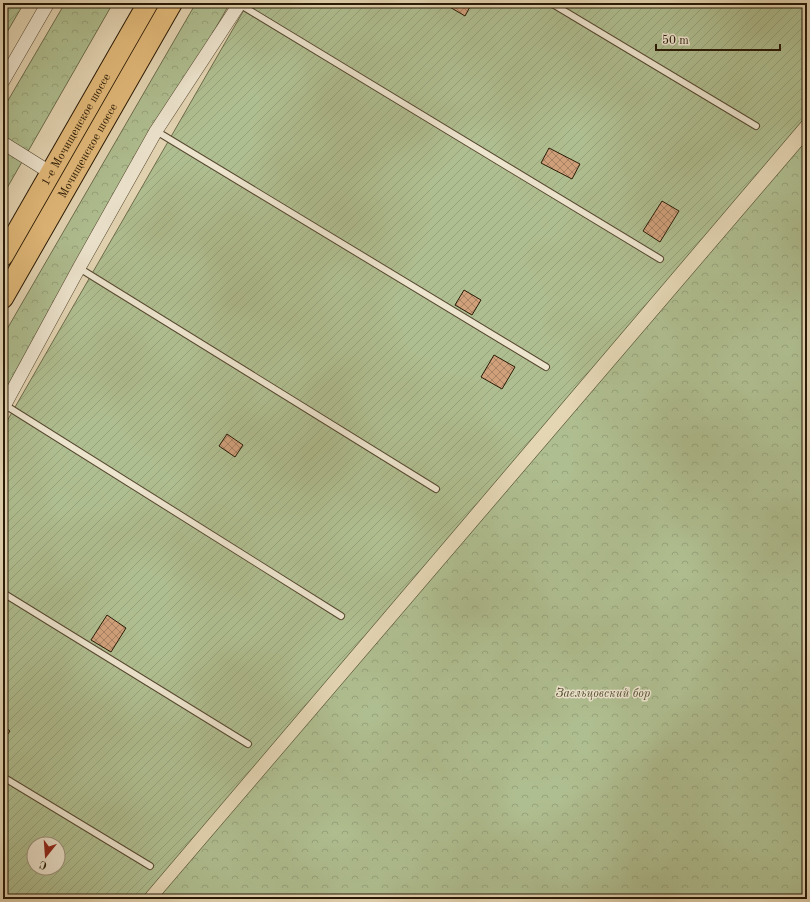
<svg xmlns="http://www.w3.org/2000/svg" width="810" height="902" viewBox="0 0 810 902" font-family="'Old Standard TT',serif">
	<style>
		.forest { fill: url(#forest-crowns); stroke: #6c6c4b }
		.garden { fill: url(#garden-furrows); stroke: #6c6c4b; fill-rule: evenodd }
		.building { fill: url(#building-cross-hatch); stroke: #281a06 }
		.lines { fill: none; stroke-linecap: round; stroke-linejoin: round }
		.lane-casing { stroke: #574931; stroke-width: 8 }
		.street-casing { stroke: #574931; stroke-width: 14 }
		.primary-casing { stroke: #281a06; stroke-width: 22 }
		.lane { stroke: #ede4ce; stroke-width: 6 }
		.street { stroke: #ede4ce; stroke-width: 13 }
		.primary { stroke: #e2ba7a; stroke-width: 20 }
		.labels { text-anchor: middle; stroke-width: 3; stroke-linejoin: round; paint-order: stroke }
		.street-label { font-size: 12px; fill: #281a06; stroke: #ede4ce }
		.park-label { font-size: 12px; font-style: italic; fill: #504b2f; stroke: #ede4ce }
	</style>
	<defs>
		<pattern id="forest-crowns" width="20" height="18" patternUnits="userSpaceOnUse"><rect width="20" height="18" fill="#afbe90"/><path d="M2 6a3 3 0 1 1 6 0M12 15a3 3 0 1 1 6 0" fill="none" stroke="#97a37b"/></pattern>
		<pattern id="garden-furrows" width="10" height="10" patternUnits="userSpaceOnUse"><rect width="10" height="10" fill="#afbe90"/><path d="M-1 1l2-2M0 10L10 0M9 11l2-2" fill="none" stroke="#97a37b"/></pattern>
		<pattern id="building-cross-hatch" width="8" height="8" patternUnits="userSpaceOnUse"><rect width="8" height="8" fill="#d0a07b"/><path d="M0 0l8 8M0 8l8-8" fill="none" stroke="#a98263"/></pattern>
	</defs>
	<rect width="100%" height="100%" fill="#e4d5b3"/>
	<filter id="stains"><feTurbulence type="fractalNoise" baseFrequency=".005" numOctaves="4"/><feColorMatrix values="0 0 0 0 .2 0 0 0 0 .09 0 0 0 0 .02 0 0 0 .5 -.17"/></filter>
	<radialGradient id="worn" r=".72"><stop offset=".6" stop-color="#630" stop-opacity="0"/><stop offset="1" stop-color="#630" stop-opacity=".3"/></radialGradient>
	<g class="forest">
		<polygon points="65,3 113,3 3,195 3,109"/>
		<polygon points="196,3 230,3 3,398 3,336"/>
		<polygon points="807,140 807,899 158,899"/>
	</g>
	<g class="garden">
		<polygon points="3,3 24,3 3,39"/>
		<path d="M 248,3 L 807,3 L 807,115 L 141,899 L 3,899 L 3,428 ZM 34,844 L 58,844 L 58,868 L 34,868 Z"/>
	</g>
	<g class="building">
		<polygon points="450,3 472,3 465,16 448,6"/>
		<polygon points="549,148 580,164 572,179 541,163"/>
		<polygon points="662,201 679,211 660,242 643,231"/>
		<polygon points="464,290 481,300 472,315 455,305"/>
		<polygon points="494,355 515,367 502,389 481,377"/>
		<polygon points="227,434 243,445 235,457 219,446"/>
		<polygon points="107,615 126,628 111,652 91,640"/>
		<polygon points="3,726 10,731 3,741"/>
	</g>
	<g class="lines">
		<defs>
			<g id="lane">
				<polyline points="551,3 756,126"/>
				<polyline points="239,4 660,259"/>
				<polyline points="156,131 546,367"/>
				<polyline points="79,268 436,489"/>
				<polyline points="5,405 341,616"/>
				<polyline points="3,593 248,744"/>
				<polyline points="3,777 150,866"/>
			</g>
			<g id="street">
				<polyline points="3,81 48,3"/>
				<polyline points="3,143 51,173"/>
				<polyline points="3,408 79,268 156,131 240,3"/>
			</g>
			<g id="primary">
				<path id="s1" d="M 3,256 L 148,3"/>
				<path id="s2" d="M 3,298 L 172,3"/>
			</g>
		</defs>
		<use href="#lane" class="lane-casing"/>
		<use href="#street" class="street-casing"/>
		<use href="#primary" class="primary-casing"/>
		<use href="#lane" class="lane"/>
		<use href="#street" class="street"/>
		<use href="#primary" class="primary"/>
	</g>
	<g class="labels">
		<g class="street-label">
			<text dy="4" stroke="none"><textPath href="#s1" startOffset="146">1-е Мочищенское шоссе</textPath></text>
			<text dy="4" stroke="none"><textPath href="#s2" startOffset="170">Мочищенское шоссе</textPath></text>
		</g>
		<g class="park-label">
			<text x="603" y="697">Заельцовский бор</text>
		</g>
	</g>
	<rect width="810" height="902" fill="none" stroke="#e4d5b3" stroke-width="16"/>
	<rect x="4" y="4" width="802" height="894" fill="none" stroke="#281a06" stroke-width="2"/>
	<rect x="8" y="8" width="794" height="886" fill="none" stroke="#281a06"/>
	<g transform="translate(46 856) rotate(197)"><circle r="19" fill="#ede4ce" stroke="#9e937e"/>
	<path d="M0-3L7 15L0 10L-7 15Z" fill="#8f2418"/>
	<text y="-6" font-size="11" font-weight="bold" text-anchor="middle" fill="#281a06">С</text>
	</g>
	<path d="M656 44v6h124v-6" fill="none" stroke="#281a06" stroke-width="2"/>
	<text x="662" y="44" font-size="12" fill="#281a06" stroke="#ede4ce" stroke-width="3" paint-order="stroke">50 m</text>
	<rect width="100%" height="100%" filter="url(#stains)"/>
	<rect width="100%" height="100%" fill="url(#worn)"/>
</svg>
